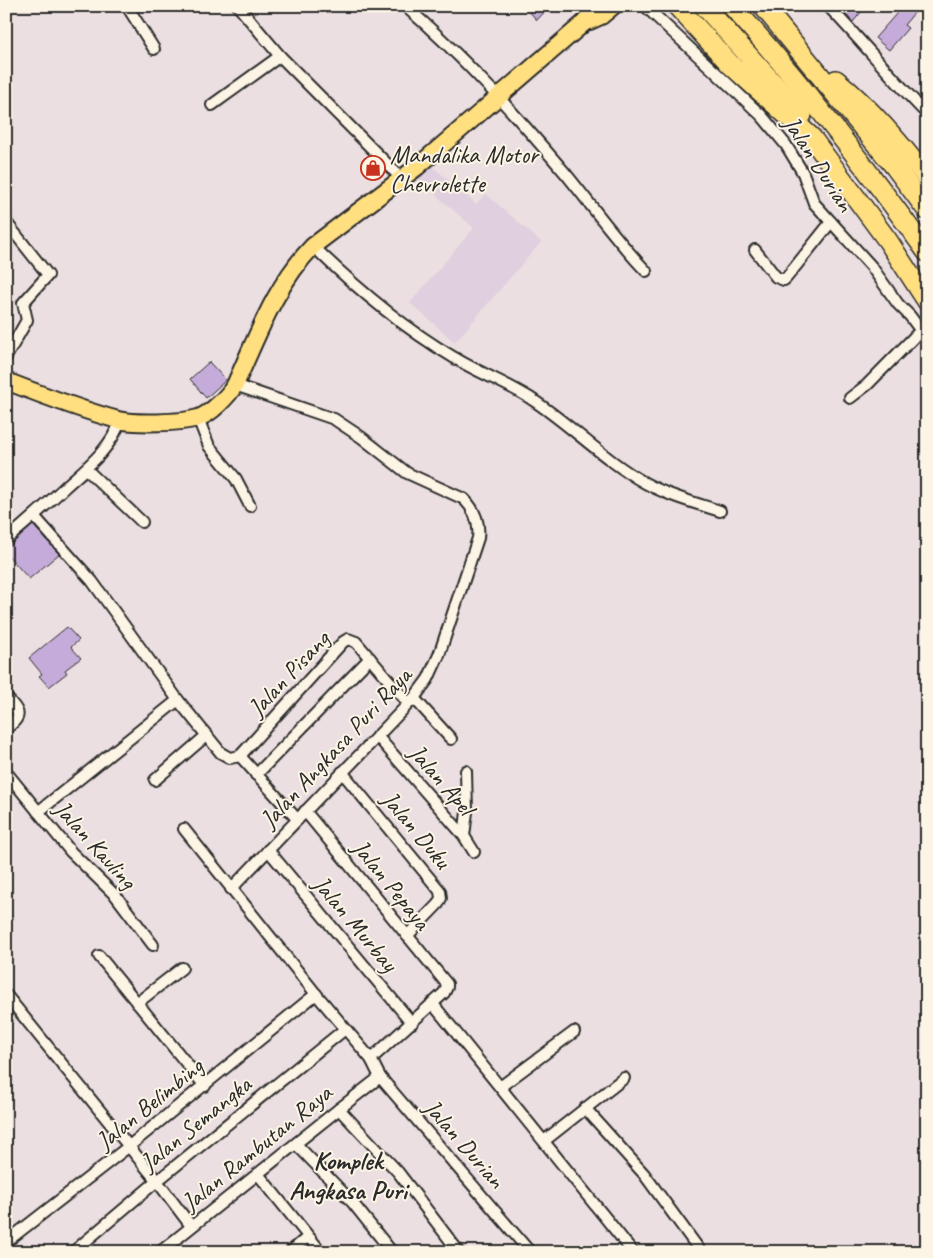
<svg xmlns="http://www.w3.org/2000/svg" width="933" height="1258" viewBox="0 0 933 1258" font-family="Caveat,sans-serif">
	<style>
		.built { fill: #dfcfdf }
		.building { fill: #c4abd9; stroke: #2b2b2b }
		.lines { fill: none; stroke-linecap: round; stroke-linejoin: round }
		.minor-casing { stroke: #2b2b2b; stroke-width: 14 }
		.primary-casing { stroke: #2b2b2b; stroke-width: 20 }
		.motorway-casing { stroke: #2b2b2b; stroke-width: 22 }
		.minor { stroke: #fcf5e5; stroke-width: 10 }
		.primary { stroke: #ffdf80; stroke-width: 16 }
		.motorway { stroke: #ffdf80; stroke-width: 19 }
		.labels { text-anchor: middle; stroke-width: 4; stroke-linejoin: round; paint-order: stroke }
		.poi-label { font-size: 25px; fill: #2b2b2b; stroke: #fcf5e5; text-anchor: start }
		.street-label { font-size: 25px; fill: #2b2b2b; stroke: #fcf5e5 }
		.neighbourhood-label { font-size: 26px; font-weight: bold; fill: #2b2b2b; stroke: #fcf5e5 }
	</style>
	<rect width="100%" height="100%" fill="#ebdfe1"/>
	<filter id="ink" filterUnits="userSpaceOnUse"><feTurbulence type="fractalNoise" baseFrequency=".02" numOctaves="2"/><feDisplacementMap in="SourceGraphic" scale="10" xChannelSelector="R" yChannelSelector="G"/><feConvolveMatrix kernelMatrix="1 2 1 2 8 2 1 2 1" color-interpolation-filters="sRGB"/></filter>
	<g filter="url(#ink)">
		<polygon class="built" points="425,160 476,204 486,194 541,242 455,342 410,303 474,228 413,175"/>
		<g class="building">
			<polygon points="524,6 550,6 537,20"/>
			<polygon points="838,6 866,6 853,22"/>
			<polygon points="889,6 920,6 904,25 908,28 889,50 875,38 897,13"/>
			<polygon points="209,362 226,380 206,398 190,379"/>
			<polygon points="33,525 59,554 29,579 6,553 6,549"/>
			<polygon points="67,627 79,640 71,647 81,658 65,670 67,673 49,687 39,676 42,674 29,658"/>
		</g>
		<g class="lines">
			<defs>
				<g id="minor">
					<polyline points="127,6 154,49"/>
					<polyline points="238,6 280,56 402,179"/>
					<path d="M 405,6 C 464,57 516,115 566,174 C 593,207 617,241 646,271"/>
					<polyline points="645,6 762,116 786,145 803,173 814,203 871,266 898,304 910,316 927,339"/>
					<path d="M 828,6 C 862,41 892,79 927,114"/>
					<polyline points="212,105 280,56"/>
					<polyline points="6,222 48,275 23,303 27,320 6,357"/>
					<path d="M 313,246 C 354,286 404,328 453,357 C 477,372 505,382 530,398 C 570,424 604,460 645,483 C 669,496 695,503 720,511"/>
					<polyline points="755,250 776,277 784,280 787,277 831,222"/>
					<polyline points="850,398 867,385 921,330"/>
					<polyline points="198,418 209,446 236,479 250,506"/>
					<polyline points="86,469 142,522"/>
					<polyline points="34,516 92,581 178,700 221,753 230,758 240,756"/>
					<path d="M 6,540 C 26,523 45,506 64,488 C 86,468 111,449 120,421"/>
					<path d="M 6,697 C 20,713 23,715 6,729"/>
					<polyline points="414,698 451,739"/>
					<polyline points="377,736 464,836 474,852"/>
					<polyline points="240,756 343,642 348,639 356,642 408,703"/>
					<polyline points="240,756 297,819"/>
					<polyline points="6,772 71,852 116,896 153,945"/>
					<polyline points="342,772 440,891 441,898 438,904 407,936"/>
					<polyline points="256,775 370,658"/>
					<polyline points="155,780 207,735"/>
					<polyline points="305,811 447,984 447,987 444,993 371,1059"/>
					<polyline points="38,812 178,700"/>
					<polyline points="184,829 316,994 371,1059 380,1077 530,1252"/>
					<polyline points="464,836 467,812 466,771"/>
					<polyline points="268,850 412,1023"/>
					<path d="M 231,889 L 414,698 L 428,679 L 439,655 L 478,538 C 480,522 475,510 464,499 L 407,473 L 361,437 L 334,419 L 235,385"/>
					<polyline points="99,956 205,1086"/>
					<polyline points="6,995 157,1181 191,1226"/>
					<polyline points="137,1003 182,968"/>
					<polyline points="432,1003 633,1252"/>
					<polyline points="500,1087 574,1032"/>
					<polyline points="585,1108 644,1174 701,1252"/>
					<polyline points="339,1109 398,1172 459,1252"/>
					<polyline points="544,1141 624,1078"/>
					<polyline points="296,1144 352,1202 392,1252"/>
					<polyline points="258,1174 321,1252"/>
					<polyline points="6,1242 128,1147 316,994"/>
					<polyline points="73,1252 157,1181 345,1029"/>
					<polyline points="160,1252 339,1109 380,1077"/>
					<polyline points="290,1252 308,1237"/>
				</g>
				<g id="primary">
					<polyline points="590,21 601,16 613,6"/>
					<path d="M 6,381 C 42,395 81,410 118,420 C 135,424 181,423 198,418 C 211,414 228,396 235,385 C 257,337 275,285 313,246 L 417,167 L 584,23 L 598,6"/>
				</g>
				<g id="motorway">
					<polyline points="677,6 731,65 811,137 888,241 927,301"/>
					<polyline points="704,6 802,115"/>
					<path d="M 732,6 C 802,84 866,167 927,252"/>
					<polyline points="763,6 895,167 927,210"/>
					<path d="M 836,80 C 871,109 899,142 927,178"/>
				</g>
			</defs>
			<use href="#minor" class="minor-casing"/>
			<use href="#primary" class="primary-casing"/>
			<use href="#motorway" class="motorway-casing"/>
			<use href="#minor" class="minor"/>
			<use href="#primary" class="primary"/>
			<use href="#motorway" class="motorway"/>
		</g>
	</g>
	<defs>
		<symbol id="shop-ring" viewBox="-11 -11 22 22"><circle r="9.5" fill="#fcf5e5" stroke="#c8321e" stroke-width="1.5"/><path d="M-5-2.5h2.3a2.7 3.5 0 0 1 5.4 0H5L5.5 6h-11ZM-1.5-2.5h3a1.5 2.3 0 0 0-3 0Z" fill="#c8321e"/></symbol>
	</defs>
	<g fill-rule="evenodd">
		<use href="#shop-ring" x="359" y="154" width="28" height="28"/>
	</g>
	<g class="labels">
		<g class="poi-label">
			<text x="390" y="163">Mandalika Motor<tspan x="390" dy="29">Chevrolette</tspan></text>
		</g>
		<g class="street-label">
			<text transform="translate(819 163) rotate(57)" y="9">Jalan Durian</text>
			<text transform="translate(288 673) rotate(-47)" y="9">Jalan Pisang</text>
			<text transform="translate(335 747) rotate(-47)" y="9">Jalan Angkasa Puri Raya</text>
			<text transform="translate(442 779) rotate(49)" y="9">Jalan Apel</text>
			<text transform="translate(417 829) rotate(50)" y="9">Jalan Duku</text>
			<text transform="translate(96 844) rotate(48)" y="9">Jalan Kavling</text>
			<text transform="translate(392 884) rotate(51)" y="9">Jalan Pepaya</text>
			<text transform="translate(356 923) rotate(50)" y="9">Jalan Murbay</text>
			<text transform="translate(149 1103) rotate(-39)" y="9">Jalan Belimbing</text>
			<text transform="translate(195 1123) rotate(-39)" y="9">Jalan Semangka</text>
			<text transform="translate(465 1143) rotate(49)" y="9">Jalan Durian</text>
			<text transform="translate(256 1147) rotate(-39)" y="9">Jalan Rambutan Raya</text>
		</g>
		<g class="neighbourhood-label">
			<text x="348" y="1169">Komplek<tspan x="348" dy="30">Angkasa Puri</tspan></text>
		</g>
	</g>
	<rect width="933" height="1258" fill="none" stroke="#fcf5e5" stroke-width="25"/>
	<rect x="12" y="12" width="908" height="1233" fill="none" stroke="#2b2b2b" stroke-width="2" filter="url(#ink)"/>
</svg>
